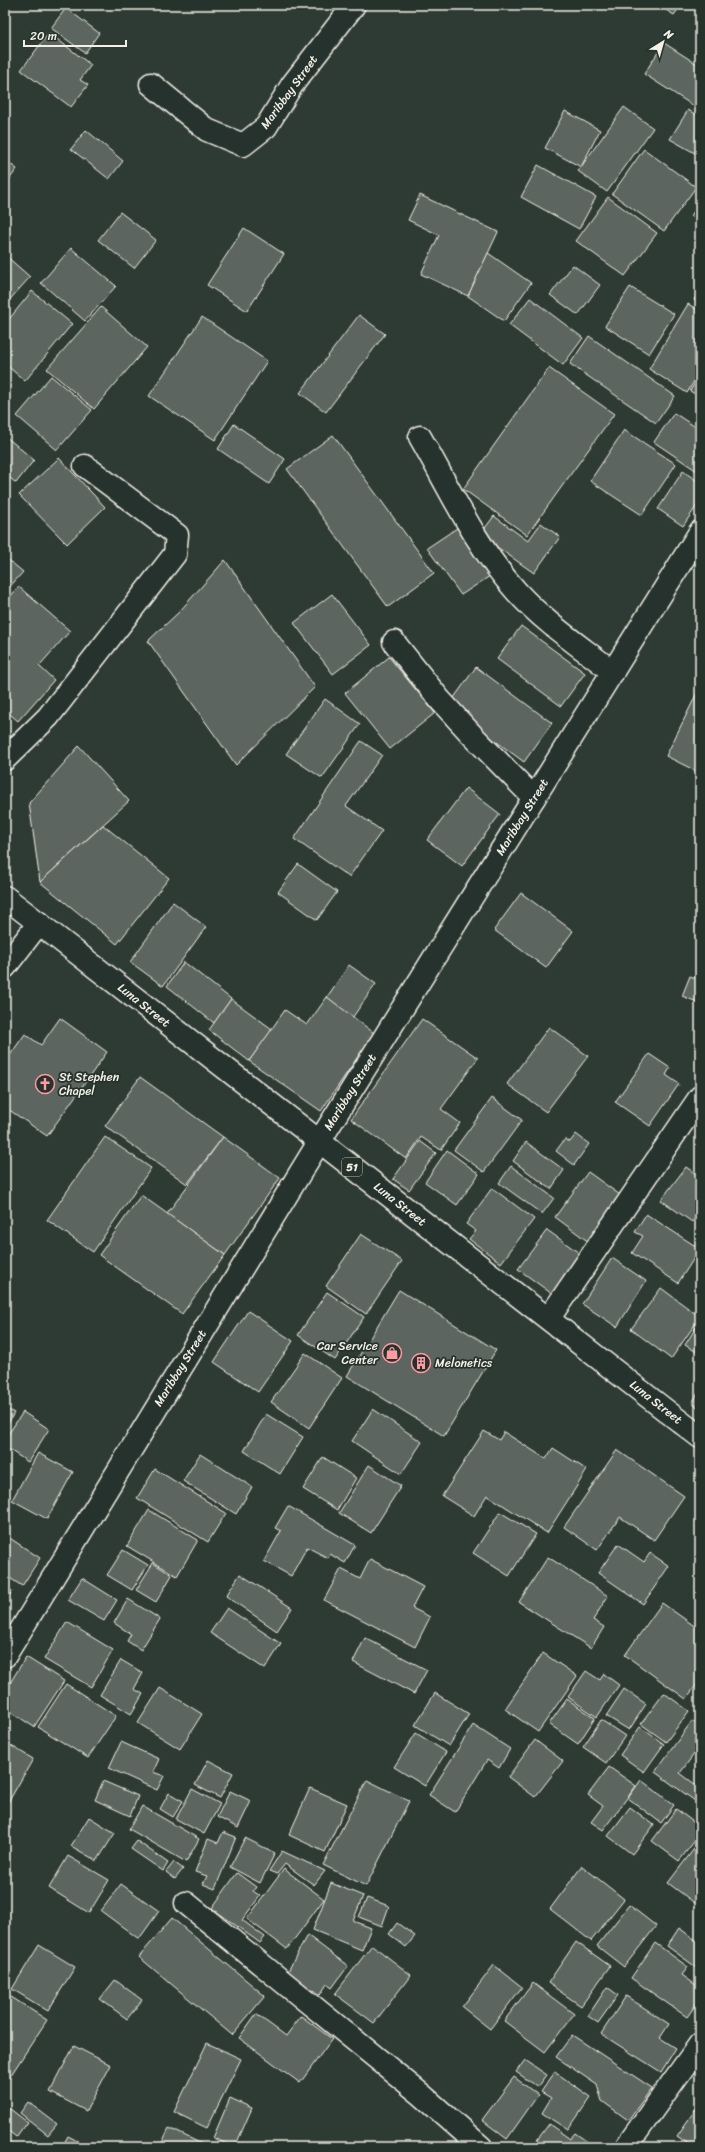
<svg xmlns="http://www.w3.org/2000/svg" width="705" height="2152" viewBox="0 0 705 2152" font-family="Sriracha,sans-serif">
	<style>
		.building { fill: #5c655e; stroke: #f4f1e8 }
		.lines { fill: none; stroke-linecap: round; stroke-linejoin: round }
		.minor-casing { stroke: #f4f1e8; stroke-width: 25 }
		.major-casing { stroke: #f4f1e8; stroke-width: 25 }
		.minor { stroke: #26332d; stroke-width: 22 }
		.major { stroke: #26332d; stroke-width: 22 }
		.labels { text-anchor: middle; stroke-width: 3.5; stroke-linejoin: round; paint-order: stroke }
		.shield { fill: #26332d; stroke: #b6b8b0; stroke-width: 1 }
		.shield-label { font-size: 11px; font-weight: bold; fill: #f4f1e8 }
		.street-label { font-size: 12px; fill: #f4f1e8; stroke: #26332d }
		.poi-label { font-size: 12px; fill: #f4f1e8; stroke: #26332d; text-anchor: start }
	</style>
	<rect width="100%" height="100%" fill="#2e3b34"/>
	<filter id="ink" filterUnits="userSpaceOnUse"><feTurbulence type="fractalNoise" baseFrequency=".025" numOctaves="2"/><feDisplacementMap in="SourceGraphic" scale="8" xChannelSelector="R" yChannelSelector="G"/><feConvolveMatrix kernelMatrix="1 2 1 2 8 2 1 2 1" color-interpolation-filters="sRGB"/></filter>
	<g filter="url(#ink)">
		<g class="building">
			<polygon points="658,5 681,5 674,15"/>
			<polygon points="66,8 99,33 85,53 51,28"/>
			<polygon points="49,33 91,65 80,80 88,85 71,107 21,70"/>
			<polygon points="664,43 700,66 700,110 644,74"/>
			<polygon points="624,107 653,128 607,192 578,171"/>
			<polygon points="688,110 700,117 700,156 670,139"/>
			<polygon points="565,111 600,130 581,167 545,148"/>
			<polygon points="86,130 123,161 109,179 71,149"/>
			<polygon points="644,149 696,187 664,231 612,194"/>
			<polygon points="5,160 17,169 5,185"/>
			<polygon points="538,165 596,197 579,229 521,197"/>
			<polygon points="420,195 498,232 468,296 421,274 439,235 408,220"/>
			<polygon points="608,197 657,233 625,276 576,241"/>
			<polygon points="700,202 700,222 691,216"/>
			<polygon points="120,212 156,240 134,268 98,240"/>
			<polygon points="244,228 284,254 247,311 207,285"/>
			<polygon points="71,248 116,286 85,321 41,283"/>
			<polygon points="488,253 531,283 504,321 468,296"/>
			<polygon points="5,255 30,277 5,305"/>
			<polygon points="573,265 600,285 578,315 550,295"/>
			<polygon points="630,287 674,314 649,354 605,326"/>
			<polygon points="700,289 700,304 694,300"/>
			<polygon points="32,291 72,324 25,381 5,364 5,324"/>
			<polygon points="530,298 583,338 563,365 509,325"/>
			<polygon points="688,304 700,311 700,371 687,393 649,369"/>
			<polygon points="101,307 147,347 94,409 47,369"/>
			<polygon points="359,315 385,334 326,412 300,393"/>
			<polygon points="202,317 267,361 215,440 149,396"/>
			<polygon points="589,336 675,396 656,423 570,364"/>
			<polygon points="549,368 614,414 527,535 463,489"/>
			<polygon points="700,375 700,397 690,391"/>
			<polygon points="51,376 92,410 57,450 17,416"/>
			<polygon points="674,413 700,430 700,473 654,442"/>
			<polygon points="234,424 285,459 269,484 218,449"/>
			<polygon points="624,430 676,464 642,515 590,481"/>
			<polygon points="333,435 434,573 388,607 287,469"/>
			<polygon points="5,436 34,460 16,483 5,474"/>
			<polygon points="59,458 105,507 67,544 19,495"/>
			<polygon points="683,471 700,483 700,501 683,526 658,509"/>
			<polygon points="494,516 528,541 541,523 560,537 534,573 480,535"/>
			<polygon points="460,526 493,574 461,595 427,548"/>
			<polygon points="5,557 23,572 5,592"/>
			<polygon points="225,560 315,687 236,765 148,641 179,612"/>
			<polygon points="19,587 70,631 39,666 54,680 18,721 5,710 5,602"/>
			<polygon points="332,594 371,645 333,674 294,623"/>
			<polygon points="521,626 585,673 561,706 497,659"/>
			<polygon points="389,657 435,713 390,749 345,693"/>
			<polygon points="476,667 552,723 524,762 448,706"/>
			<polygon points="700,687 700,773 666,756"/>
			<polygon points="325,699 360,724 322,778 286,754"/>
			<polygon points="361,741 382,755 346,806 382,831 349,877 294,839"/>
			<polygon points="79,746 129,801 40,882 29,803"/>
			<polygon points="466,788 500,814 462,866 427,840"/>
			<polygon points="103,825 169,878 117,944 40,882"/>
			<polygon points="298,864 337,892 317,920 278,892"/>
			<polygon points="521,893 573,931 546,968 494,930"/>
			<polygon points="173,902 206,927 163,986 130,962"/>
			<polygon points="184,962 231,999 214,1023 167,986"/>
			<polygon points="349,965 376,984 352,1018 327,997"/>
			<polygon points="700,973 700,1003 682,996 690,976 698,979"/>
			<polygon points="327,997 374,1033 321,1111 249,1061 285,1010 307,1025"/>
			<polygon points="231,999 272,1029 249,1061 209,1030"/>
			<polygon points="60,1018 107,1052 47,1136 5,1107 5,1062 25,1034 41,1045"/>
			<polygon points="422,1019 478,1058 441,1109 460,1123 441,1150 421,1137 406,1159 351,1119"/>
			<polygon points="549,1027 588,1056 546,1112 507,1084"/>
			<polygon points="649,1054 670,1068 666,1075 679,1084 650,1126 615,1102"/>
			<polygon points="140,1077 223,1137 187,1184 105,1126"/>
			<polygon points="492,1098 522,1120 484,1172 454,1150"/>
			<polygon points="576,1134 589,1144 574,1165 556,1151 565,1139 570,1142"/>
			<polygon points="105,1137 151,1168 93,1252 47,1220"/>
			<polygon points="223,1137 280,1178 225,1255 167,1214"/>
			<polygon points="420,1141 436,1153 409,1190 393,1179"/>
			<polygon points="526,1142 564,1170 551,1189 513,1161"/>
			<polygon points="447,1150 479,1174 457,1205 425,1182"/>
			<polygon points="511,1166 554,1198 542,1214 499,1183"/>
			<polygon points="686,1167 700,1177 700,1211 692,1222 661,1200"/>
			<polygon points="588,1172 627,1200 593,1245 555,1217"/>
			<polygon points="492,1188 534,1219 501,1263 469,1239 476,1231 466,1224"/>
			<polygon points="141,1195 225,1255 182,1314 99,1255"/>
			<polygon points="646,1214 700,1249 678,1283 632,1253 643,1236 635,1232"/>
			<polygon points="547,1230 589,1260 559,1299 518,1269"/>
			<polygon points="361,1234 402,1261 366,1314 326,1286"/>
			<polygon points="612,1258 646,1281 617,1327 582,1304"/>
			<polygon points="661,1288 700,1317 671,1359 631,1329"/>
			<polygon points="399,1290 496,1350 444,1436 347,1376"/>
			<polygon points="327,1292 364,1317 335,1360 298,1335"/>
			<polygon points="248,1311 293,1341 258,1392 214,1362"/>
			<polygon points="700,1321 700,1354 685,1345"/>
			<polygon points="305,1353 342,1378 309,1428 271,1402"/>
			<polygon points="700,1390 700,1409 692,1403"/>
			<polygon points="5,1408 14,1413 5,1429"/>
			<polygon points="373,1409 422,1442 401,1474 352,1441"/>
			<polygon points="23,1412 49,1429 28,1462 5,1447 5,1439"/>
			<polygon points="266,1414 303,1437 280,1474 244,1451"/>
			<polygon points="484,1431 499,1440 504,1432 546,1459 553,1448 587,1470 547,1533 487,1495 474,1516 442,1496"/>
			<polygon points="617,1450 684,1496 654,1540 620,1517 597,1550 564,1527"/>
			<polygon points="38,1453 73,1472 47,1519 12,1500"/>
			<polygon points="200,1454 252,1487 236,1514 183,1481"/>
			<polygon points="323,1457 356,1478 337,1510 303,1489"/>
			<polygon points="369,1465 401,1486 371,1533 339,1513"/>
			<polygon points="155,1469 226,1513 208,1542 137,1498"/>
			<polygon points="288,1506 355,1545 345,1563 330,1554 328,1558 307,1547 291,1576 264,1561 281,1531 275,1528"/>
			<polygon points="149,1510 198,1540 177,1576 127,1546"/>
			<polygon points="500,1512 536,1534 509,1576 473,1553"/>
			<polygon points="5,1535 40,1558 22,1586 5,1575"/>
			<polygon points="618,1544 644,1562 650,1553 669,1566 643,1604 598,1573"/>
			<polygon points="123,1550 148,1565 132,1590 107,1575"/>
			<polygon points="548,1557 608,1596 593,1620 604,1627 591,1648 519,1602"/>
			<polygon points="370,1559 423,1587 412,1608 430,1617 415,1647 324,1600 341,1569 360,1579"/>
			<polygon points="153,1563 172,1575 156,1602 136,1590"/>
			<polygon points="240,1574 292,1608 277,1631 226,1596"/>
			<polygon points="82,1578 117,1600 104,1621 68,1600"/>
			<polygon points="5,1587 12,1591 5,1603"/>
			<polygon points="128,1599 160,1619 141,1650 127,1641 131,1634 114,1623"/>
			<polygon points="662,1603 700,1630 700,1680 686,1699 625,1655"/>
			<polygon points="227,1608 281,1644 265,1669 210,1633"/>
			<polygon points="67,1622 113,1650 91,1687 44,1659"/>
			<polygon points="365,1638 427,1670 414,1694 353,1662"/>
			<polygon points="543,1653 577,1676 538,1732 505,1709"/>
			<polygon points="26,1657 64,1681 34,1727 5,1708 5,1691"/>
			<polygon points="121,1660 143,1673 134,1689 143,1694 131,1714 100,1695"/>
			<polygon points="586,1671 600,1680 604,1674 619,1685 597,1717 568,1697"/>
			<polygon points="66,1684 116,1716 88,1758 38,1727"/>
			<polygon points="160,1688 202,1714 180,1749 138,1723"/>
			<polygon points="624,1689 646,1704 629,1730 606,1716"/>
			<polygon points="435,1693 469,1714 449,1746 415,1725"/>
			<polygon points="664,1693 689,1711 666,1742 641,1724"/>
			<polygon points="567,1699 595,1718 578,1744 549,1724"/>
			<polygon points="601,1720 625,1736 606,1763 583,1747"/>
			<polygon points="692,1721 700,1726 700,1746 680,1773 700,1788 700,1795 695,1801 655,1772"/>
			<polygon points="473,1725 510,1749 499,1768 487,1760 455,1812 429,1795"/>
			<polygon points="640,1727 664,1744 644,1772 620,1755"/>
			<polygon points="416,1733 446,1752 425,1786 394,1767"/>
			<polygon points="535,1740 563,1761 535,1797 508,1777"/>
			<polygon points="5,1742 33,1759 5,1808"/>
			<polygon points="121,1742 159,1759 153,1772 164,1776 157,1790 109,1768"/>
			<polygon points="208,1760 233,1773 220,1798 195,1785"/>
			<polygon points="609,1767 636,1786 603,1830 591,1822 603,1806 588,1795"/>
			<polygon points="367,1780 409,1801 366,1886 323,1865"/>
			<polygon points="641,1780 674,1805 661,1823 628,1798"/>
			<polygon points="103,1781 138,1796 130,1816 95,1800"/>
			<polygon points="310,1788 347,1804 325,1852 289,1835"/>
			<polygon points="192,1789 220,1804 204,1834 176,1819"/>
			<polygon points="230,1791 251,1801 238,1828 217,1817"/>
			<polygon points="169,1793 183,1801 173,1817 160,1809"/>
			<polygon points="142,1806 199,1839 186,1862 129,1829"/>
			<polygon points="630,1807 654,1825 632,1854 608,1836"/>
			<polygon points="676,1809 700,1827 700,1834 679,1861 652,1841"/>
			<polygon points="89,1817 115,1833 97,1861 71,1846"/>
			<polygon points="223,1832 236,1837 215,1889 203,1884 207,1876 195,1872 208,1839 218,1843"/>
			<polygon points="245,1838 275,1853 260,1883 230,1867"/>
			<polygon points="137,1841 168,1863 163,1871 131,1849"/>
			<polygon points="700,1841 700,1907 668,1883"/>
			<polygon points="282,1851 325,1871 314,1885 285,1864 277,1874 269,1871"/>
			<polygon points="68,1856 109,1880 89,1913 49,1888"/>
			<polygon points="174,1862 183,1869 175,1879 166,1872"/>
			<polygon points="582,1866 624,1899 591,1941 550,1909"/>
			<polygon points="284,1869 324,1899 287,1949 247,1919"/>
			<polygon points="237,1873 256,1887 253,1891 260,1896 242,1920 265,1937 260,1943 212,1908"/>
			<polygon points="331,1883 363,1896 353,1921 371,1928 362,1950 313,1930"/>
			<polygon points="121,1884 159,1911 139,1939 101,1911"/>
			<polygon points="367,1898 389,1906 382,1926 359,1917"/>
			<polygon points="629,1905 656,1926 624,1967 597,1946"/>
			<polygon points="172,1918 265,1996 232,2035 139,1957"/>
			<polygon points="397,1923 415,1936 406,1947 389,1934"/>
			<polygon points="679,1928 700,1943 700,1970 667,1946"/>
			<polygon points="307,1935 348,1966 332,1988 327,1984 320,1995 314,1990 309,1997 286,1975"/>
			<polygon points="5,1938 9,1941 5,1948"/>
			<polygon points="576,1942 610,1966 581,2006 548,1983"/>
			<polygon points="655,1943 688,1967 682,1975 700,1988 700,1999 687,2017 631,1978"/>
			<polygon points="39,1945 75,1967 48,2011 12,1989"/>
			<polygon points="372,1945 411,1975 374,2023 335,1994"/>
			<polygon points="494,1965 522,1987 490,2029 462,2007"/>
			<polygon points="115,1980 142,2000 127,2019 100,1999"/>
			<polygon points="533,1983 574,2014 545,2052 504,2021"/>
			<polygon points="607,1987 618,1995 598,2023 588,2016"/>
			<polygon points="5,1993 47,2020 5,2084"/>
			<polygon points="626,1996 669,2024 660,2038 676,2048 661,2072 601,2034"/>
			<polygon points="256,2014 286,2036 301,2016 332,2039 300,2083 239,2038"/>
			<polygon points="572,2035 652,2088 628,2120 602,2101 597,2085 556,2057"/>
			<polygon points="207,2043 241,2059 207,2128 174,2112"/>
			<polygon points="74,2046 111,2065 86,2111 50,2092"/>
			<polygon points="525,2060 547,2075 538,2087 516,2072"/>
			<polygon points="555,2072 591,2097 568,2130 542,2113 551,2098 541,2092"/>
			<polygon points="514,2077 538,2095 507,2139 482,2120"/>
			<polygon points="230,2098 252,2108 235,2147 213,2138"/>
			<polygon points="28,2102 57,2124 48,2135 20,2113"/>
			<polygon points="700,2103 700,2147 693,2147 677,2136"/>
			<polygon points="5,2105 27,2122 16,2137 5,2128"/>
			<polygon points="549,2124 570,2139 575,2133 595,2147 532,2147"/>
			<polygon points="169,2128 208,2147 160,2147"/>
			<polygon points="68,2136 89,2147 62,2147"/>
			<polygon points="5,2140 17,2147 5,2147"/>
		</g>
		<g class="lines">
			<defs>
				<g id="minor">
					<polyline points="151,84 207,130 243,145 266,127 292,85 354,5"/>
					<path d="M 420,437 C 450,489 476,547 517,592 C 545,623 580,646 613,672"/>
					<polyline points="394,642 440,700 473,736 534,798"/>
					<polyline points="5,759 48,717 175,554 177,535 85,466"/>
					<polyline points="5,967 39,923"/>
					<polyline points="549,1318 700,1097"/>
					<polyline points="5,1656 319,1142 700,532"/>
					<polyline points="186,1903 422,2095 481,2147"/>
					<polyline points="626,2147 700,2044"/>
				</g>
				<polyline id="major" points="5,897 700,1437"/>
			</defs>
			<use href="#minor" class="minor-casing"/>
			<use href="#major" class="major-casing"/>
			<use href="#minor" class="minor"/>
			<use href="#major" class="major"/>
		</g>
	</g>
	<defs>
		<symbol id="church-ring" viewBox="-11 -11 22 22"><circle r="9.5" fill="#26332d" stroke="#ff9aa2" stroke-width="1.5"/><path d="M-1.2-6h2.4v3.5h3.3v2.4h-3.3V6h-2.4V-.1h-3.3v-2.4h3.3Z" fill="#ff9aa2"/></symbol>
		<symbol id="shop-ring" viewBox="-11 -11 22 22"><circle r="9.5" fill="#26332d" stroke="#ff9aa2" stroke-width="1.5"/><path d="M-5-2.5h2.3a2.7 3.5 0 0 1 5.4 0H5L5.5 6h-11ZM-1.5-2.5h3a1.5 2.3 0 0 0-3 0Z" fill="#ff9aa2"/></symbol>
		<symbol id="building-ring" viewBox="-11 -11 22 22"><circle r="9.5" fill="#26332d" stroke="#ff9aa2" stroke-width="1.5"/><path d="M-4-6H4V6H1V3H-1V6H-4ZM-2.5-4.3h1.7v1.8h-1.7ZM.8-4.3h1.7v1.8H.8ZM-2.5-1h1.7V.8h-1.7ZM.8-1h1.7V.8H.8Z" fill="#ff9aa2"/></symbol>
	</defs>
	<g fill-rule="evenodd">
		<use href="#church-ring" x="34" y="1073" width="22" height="22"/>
		<use href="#shop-ring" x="381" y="1342" width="22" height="22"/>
		<use href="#building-ring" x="410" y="1352" width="22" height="22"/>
	</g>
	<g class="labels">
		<rect class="shield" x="342" y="1158" width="20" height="18" rx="3"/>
		<g class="shield-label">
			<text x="352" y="1171">51</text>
		</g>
		<g class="street-label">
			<text transform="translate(289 92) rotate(-54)" y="4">Maribbay Street</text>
			<text transform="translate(522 817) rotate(-58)" y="4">Maribbay Street</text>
			<text transform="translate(144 1005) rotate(38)" y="4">Luna Street</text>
			<text transform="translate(350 1092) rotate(-58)" y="4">Maribbay Street</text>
			<text transform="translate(400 1204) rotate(38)" y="4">Luna Street</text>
			<text transform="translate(180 1368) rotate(-58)" y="4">Maribbay Street</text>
			<text transform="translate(656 1402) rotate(38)" y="4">Luna Street</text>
		</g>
		<g class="poi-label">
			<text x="59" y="1081">St Stephen<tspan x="59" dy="14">Chapel</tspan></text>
			<text x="378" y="1350" text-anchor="end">Car Service<tspan x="378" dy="14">Center</tspan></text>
			<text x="435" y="1367">Melonetics</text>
		</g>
	</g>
	<rect width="705" height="2152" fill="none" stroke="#26332d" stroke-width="20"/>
	<rect x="10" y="10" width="685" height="2132" fill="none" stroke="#f4f1e8" stroke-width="1.5" filter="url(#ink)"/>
	<g transform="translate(663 42) rotate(37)" stroke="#26332d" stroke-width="3" paint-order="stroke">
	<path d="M0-3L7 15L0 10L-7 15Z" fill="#f4f1e8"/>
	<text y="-6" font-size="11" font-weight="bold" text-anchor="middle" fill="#f4f1e8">N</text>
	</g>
	<path d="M24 40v6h102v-6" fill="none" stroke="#f4f1e8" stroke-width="2"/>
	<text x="30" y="40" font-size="12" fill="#f4f1e8" stroke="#26332d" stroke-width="3" paint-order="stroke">20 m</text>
</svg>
